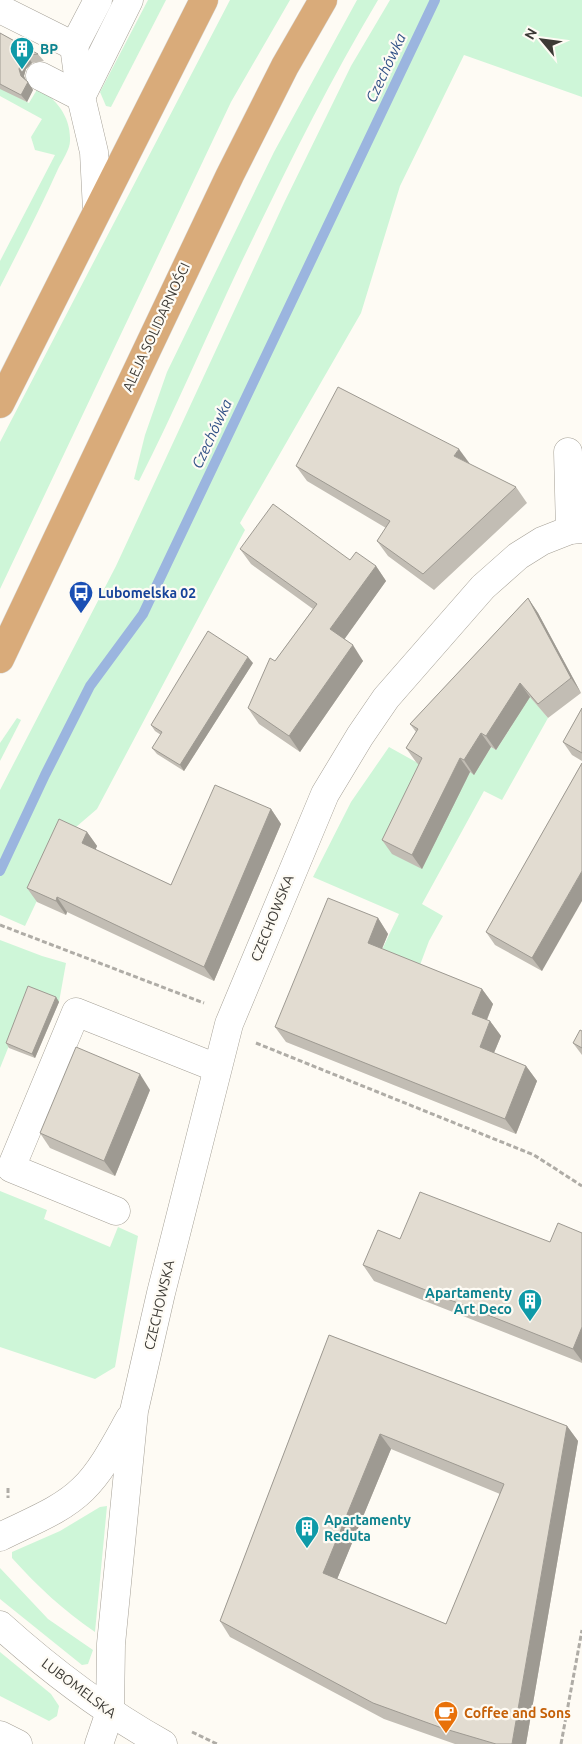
<svg xmlns="http://www.w3.org/2000/svg" width="582" height="1744" viewBox="0 0 582 1744" font-family="Ubuntu,sans-serif">
	<style>
		.green { fill: #cef6d8 }
		.lines { fill: none; stroke-linecap: round; stroke-linejoin: round }
		.stream { stroke: #9bb5df; stroke-width: 10 }
		.minor-casing { stroke: #a5a096; stroke-width: 29 }
		.major-casing { stroke: #d8d8d7; stroke-width: 29 }
		.path { stroke: #afaca6; stroke-width: 3; stroke-dasharray: 5 2.5; stroke-linecap: butt }
		.minor { stroke: #fff; stroke-width: 28 }
		.major { stroke: #d9ab7a; stroke-width: 28 }
		.wall { fill: #c2bdb4; fill-rule: evenodd }
		.shaded-wall { fill: #9e9a92 }
		.building { fill: #e2dcd1; stroke: #9e9a92; fill-rule: evenodd }
		.labels { text-anchor: middle; stroke-width: 4.5; stroke-linejoin: round; paint-order: stroke }
		.culture-label { font-size: 14px; font-weight: bold; fill: #0d838f; stroke: #fefbf4; text-anchor: start }
		.street-label { font-size: 14px; fill: #3c3a35; stroke: #fefbf4 }
		.transit-label { font-size: 14px; font-weight: bold; fill: #164399; stroke: #fefbf4; text-anchor: start }
		.food-label { font-size: 14px; font-weight: bold; fill: #c56008; stroke: #fefbf4; text-anchor: start }
		.water-label { font-size: 15px; font-style: italic; fill: #305086; stroke: #fefbf4 }
	</style>
	<rect width="100%" height="100%" fill="#fefbf4"/>
	<g class="green">
		<polygon points="148,0 166,0 111,107 106,106 100,92"/>
		<polygon points="230,0 290,0 231,102 0,589 0,442"/>
		<path d="M 357,0 L 378,0 C 327,85 283,176 240,265 C 206,337 175,410 139,481 L 134,479 L 145,435 L 167,372 L 274,152 Z"/>
		<polygon points="390,0 582,0 582,97 464,55 400,186 361,313 240,523 245,530 97,809 69,833 25,926 0,915 0,790 116,566 284,203 351,66"/>
		<path d="M 0,88 L 29,103 L 38,88 C 57,100 71,117 70,141 C 70,149 62,161 58,169 C 40,209 20,248 0,287 L 0,261 L 55,155 L 35,150 L 31,137 L 42,119 L 0,96 Z"/>
		<polygon points="522,687 548,718 502,800 484,791 422,904 443,916 429,941 417,973 378,958 399,914 313,877 351,802 389,747 416,762 466,770 474,774 491,747 496,750 511,727"/>
		<polygon points="17,718 21,720 0,761 0,743"/>
		<polygon points="0,940 42,956 66,963 59,1002 31,991 0,1068"/>
		<polygon points="0,1191 47,1210 44,1219 110,1247 118,1227 138,1236 115,1367 95,1379 0,1347"/>
		<path d="M 107,1506 L 95,1632 C 63,1610 38,1587 12,1558 L 12,1552 L 60,1531 L 100,1507 Z"/>
		<polygon points="0,1568 48,1619 93,1650 88,1664 82,1665 0,1599"/>
		<polygon points="0,1652 51,1694 59,1706 57,1716 49,1721 0,1696"/>
	</g>
	<g class="lines">
		<polyline class="stream" points="0,871 45,775 90,686 143,614 435,0"/>
		<defs>
			<g id="minor">
				<polyline points="0,9 74,46 81,97 94,152 97,210"/>
				<polyline points="74,46 98,0"/>
				<polyline points="40,76 81,97"/>
				<polyline points="81,97 129,0"/>
				<polyline points="568,452 570,530"/>
				<polyline points="116,1211 11,1168 76,1012 217,1068"/>
				<path d="M 0,1537 C 27,1523 61,1511 83,1489 C 102,1471 117,1441 130,1418"/>
				<path d="M 0,1625 C 50,1670 104,1711 163,1744"/>
				<polyline points="0,1735 18,1744"/>
				<polyline points="99,1744 110,1712 111,1644 134,1411 161,1293 229,1024 325,794 360,736 386,698 483,587 518,556 542,541 570,530 582,529"/>
			</g>
			<g id="major">
				<polyline points="0,404 204,0"/>
				<polyline points="0,659 230,175 285,66 323,0"/>
			</g>
		</defs>
		<use href="#minor" class="minor-casing"/>
		<use href="#major" class="major-casing"/>
		<g class="path">
			<polyline points="0,925 204,1003"/>
			<polyline points="256,1043 534,1155 582,1186"/>
			<polyline points="8,1488 8,1498"/>
			<polyline points="192,1732 217,1744"/>
			<polyline points="561,1744 582,1630"/>
		</g>
		<use href="#minor" class="minor"/>
		<use href="#major" class="major"/>
	</g>
	<g class="wall">
		<polygon points="0,33 38,54 44,61 32,63 26,69 24,76 26,80 33,90 27,102 0,89"/>
		<polygon points="469,464 516,487 527,503 434,590 388,556 377,541 386,528 307,481 296,466"/>
		<polygon points="240,549 350,560 376,566 386,581 344,639 363,661 300,752 259,724 248,708 275,661 313,609 251,564"/>
		<polygon points="528,598 538,613 581,693 548,718 530,697 496,750 491,747 474,775 470,772 422,869 392,854 382,840 419,765 416,762 406,748 416,732 410,724"/>
		<polygon points="253,663 184,771 157,754 152,748 161,735 155,731 151,725"/>
		<polygon points="582,708 582,761 572,755 563,742"/>
		<polygon points="582,763 542,971 495,945 486,932"/>
		<polygon points="271,809 281,824 214,981 67,912 66,915 37,902 27,888 87,832 97,846 95,850 171,885"/>
		<polygon points="378,918 388,934 382,949 482,989 493,1004 487,1020 490,1021 501,1036 494,1053 526,1066 537,1081 516,1134 286,1042 275,1027"/>
		<polygon points="56,997 59,1002 35,1058 9,1048 6,1043"/>
		<polygon points="582,1031 582,1055 573,1043"/>
		<polygon points="150,1090 115,1176 50,1148 40,1133"/>
		<polygon points="582,1233 582,1363 374,1281 363,1265 400,1239 550,1242"/>
		<path d="M 329,1335 L 567,1426 L 578,1441 L 526,1744 L 455,1744 L 384,1719 L 230,1637 L 220,1621 ZM 391,1449 L 500,1494 L 446,1624 L 337,1579 Z"/>
	</g>
	<g class="shaded-wall">
		<polygon points="27,55 32,63 26,69 24,76 27,84 21,76 19,69 21,62"/>
		<polygon points="28,82 33,90 27,102 21,95"/>
		<polygon points="459,449 470,464 454,456"/>
		<polygon points="376,566 386,581 341,644 330,629"/>
		<polygon points="528,598 538,613 581,693 571,678"/>
		<polygon points="353,645 363,661 300,752 289,736"/>
		<polygon points="248,657 253,663 184,771 180,765"/>
		<polygon points="520,683 530,697 496,750 486,736"/>
		<polygon points="481,733 491,747 474,775 464,760"/>
		<polygon points="460,758 470,772 422,869 412,855"/>
		<polygon points="271,809 281,824 214,981 204,967"/>
		<polygon points="87,832 97,846 92,858 82,843"/>
		<polygon points="582,871 582,901 542,971 532,958"/>
		<polygon points="57,897 67,912 66,915 56,901"/>
		<polygon points="378,918 388,934 378,958 368,943"/>
		<polygon points="482,989 493,1004 483,1029 472,1014"/>
		<polygon points="56,997 59,1002 35,1058 32,1054"/>
		<polygon points="490,1021 501,1036 490,1062 480,1047"/>
		<polygon points="526,1066 537,1081 516,1134 505,1119"/>
		<polygon points="140,1074 150,1090 115,1176 104,1161"/>
		<polygon points="582,1327 582,1361 573,1349"/>
		<polygon points="567,1426 578,1441 526,1744 512,1744"/>
		<polygon points="380,1434 391,1449 333,1589 323,1573"/>
	</g>
	<g class="building">
		<polygon points="0,33 38,54 27,55 21,62 19,69 21,76 28,82 21,95 0,84"/>
		<polygon points="338,387 459,449 454,456 516,487 423,574 377,541 390,521 296,466"/>
		<polygon points="273,504 350,560 356,552 376,566 330,629 353,645 289,736 248,708 270,658 275,661 317,604 240,549"/>
		<polygon points="528,598 571,678 538,704 520,683 486,736 481,733 464,760 460,758 412,855 382,840 422,758 406,748 418,729 410,724"/>
		<polygon points="208,631 248,657 180,765 152,748 162,732 151,725"/>
		<polygon points="582,708 582,753 563,742"/>
		<polygon points="582,763 582,871 532,958 486,932"/>
		<polygon points="215,785 271,809 204,967 57,897 56,901 27,888 59,819 87,832 82,843 171,885"/>
		<polygon points="328,898 378,918 368,943 482,989 472,1014 490,1021 480,1047 526,1066 505,1119 275,1027"/>
		<polygon points="28,986 56,997 32,1054 6,1043"/>
		<polygon points="580,1030 582,1031 582,1048 573,1043"/>
		<polygon points="76,1047 140,1074 104,1161 40,1133"/>
		<polygon points="420,1192 550,1242 558,1223 582,1233 582,1327 573,1349 363,1265 378,1230 400,1239"/>
		<path d="M 329,1335 L 567,1426 L 512,1744 L 496,1744 L 442,1728 L 373,1703 L 220,1621 ZM 380,1434 L 504,1484 L 446,1624 L 323,1573 Z"/>
	</g>
	<defs>
		<symbol id="building-pin" viewBox="-11 -11 22 30"><path d="M0 17L-7.5 6A9.5 9.5 0 1 1 7.5 6Z" fill="#0f9aa8" stroke="#fefbf4"/><path d="M-4-6H4V6H1V3H-1V6H-4ZM-2.5-4.3h1.7v1.8h-1.7ZM.8-4.3h1.7v1.8H.8ZM-2.5-1h1.7V.8h-1.7ZM.8-1h1.7V.8H.8Z" fill="#fff"/></symbol>
		<symbol id="bus-pin" viewBox="-11 -11 22 30"><path d="M0 17L-7.5 6A9.5 9.5 0 1 1 7.5 6Z" fill="#1a4fb4" stroke="#fefbf4"/><path d="M-5-6H5V4H4V6H2V4H-2V6H-4V4H-5ZM-3.5-4V0h7V-4ZM-3.5 1.2v1.5H-2V1.2ZM2 1.2v1.5H3.5V1.2Z" fill="#fff"/></symbol>
		<symbol id="cafe-pin" viewBox="-11 -11 22 30"><path d="M0 17L-7.5 6A9.5 9.5 0 1 1 7.5 6Z" fill="#e8710a" stroke="#fefbf4"/><path d="M-5.5-4.5H6V0H3Q3 3.5 0 3.5H-2.5Q-5.5 3.5-5.5 0ZM3-3.2v2h1.7v-2ZM-6 4.5H4V6H-6Z" fill="#fff"/></symbol>
	</defs>
	<g fill-rule="evenodd">
		<use href="#building-pin" x="8" y="35" width="28" height="38"/>
		<use href="#bus-pin" x="67" y="579" width="28" height="38"/>
		<use href="#building-pin" x="516" y="1287" width="28" height="38"/>
		<use href="#building-pin" x="293" y="1514" width="28" height="38"/>
		<use href="#cafe-pin" x="432" y="1699" width="28" height="38"/>
	</g>
	<g class="labels">
		<g class="culture-label">
			<text x="40" y="54">BP</text>
			<text x="512" y="1298" text-anchor="end">Apartamenty<tspan x="512" dy="16">Art Deco</tspan></text>
			<text x="324" y="1525">Apartamenty<tspan x="324" dy="16">Reduta</tspan></text>
		</g>
		<g class="street-label">
			<text transform="translate(156 327) rotate(-65)" y="5">ALEJA SOLIDARNOŚCI</text>
			<text transform="translate(272 918) rotate(-68)" y="5">CZECHOWSKA</text>
			<text transform="translate(159 1305) rotate(-77)" y="5">CZECHOWSKA</text>
			<text transform="translate(79 1688) rotate(37)" y="5">LUBOMELSKA</text>
		</g>
		<g class="transit-label">
			<text x="98" y="598">Lubomelska 02</text>
		</g>
		<g class="food-label">
			<text x="464" y="1718">Coffee and Sons</text>
		</g>
		<g class="water-label">
			<text transform="translate(386 68) rotate(-65)" y="5">Czechówka</text>
			<text transform="translate(212 434) rotate(-65)" y="5">Czechówka</text>
		</g>
	</g>
	<g transform="translate(542 40) rotate(299)" stroke="#fefbf4" stroke-width="4" paint-order="stroke">
	<path d="M0-4L9 19L0 12L-9 19Z" fill="#3c3a35"/>
	<text y="-8" font-size="14" font-weight="bold" text-anchor="middle" fill="#3c3a35">N</text>
	</g>
</svg>
